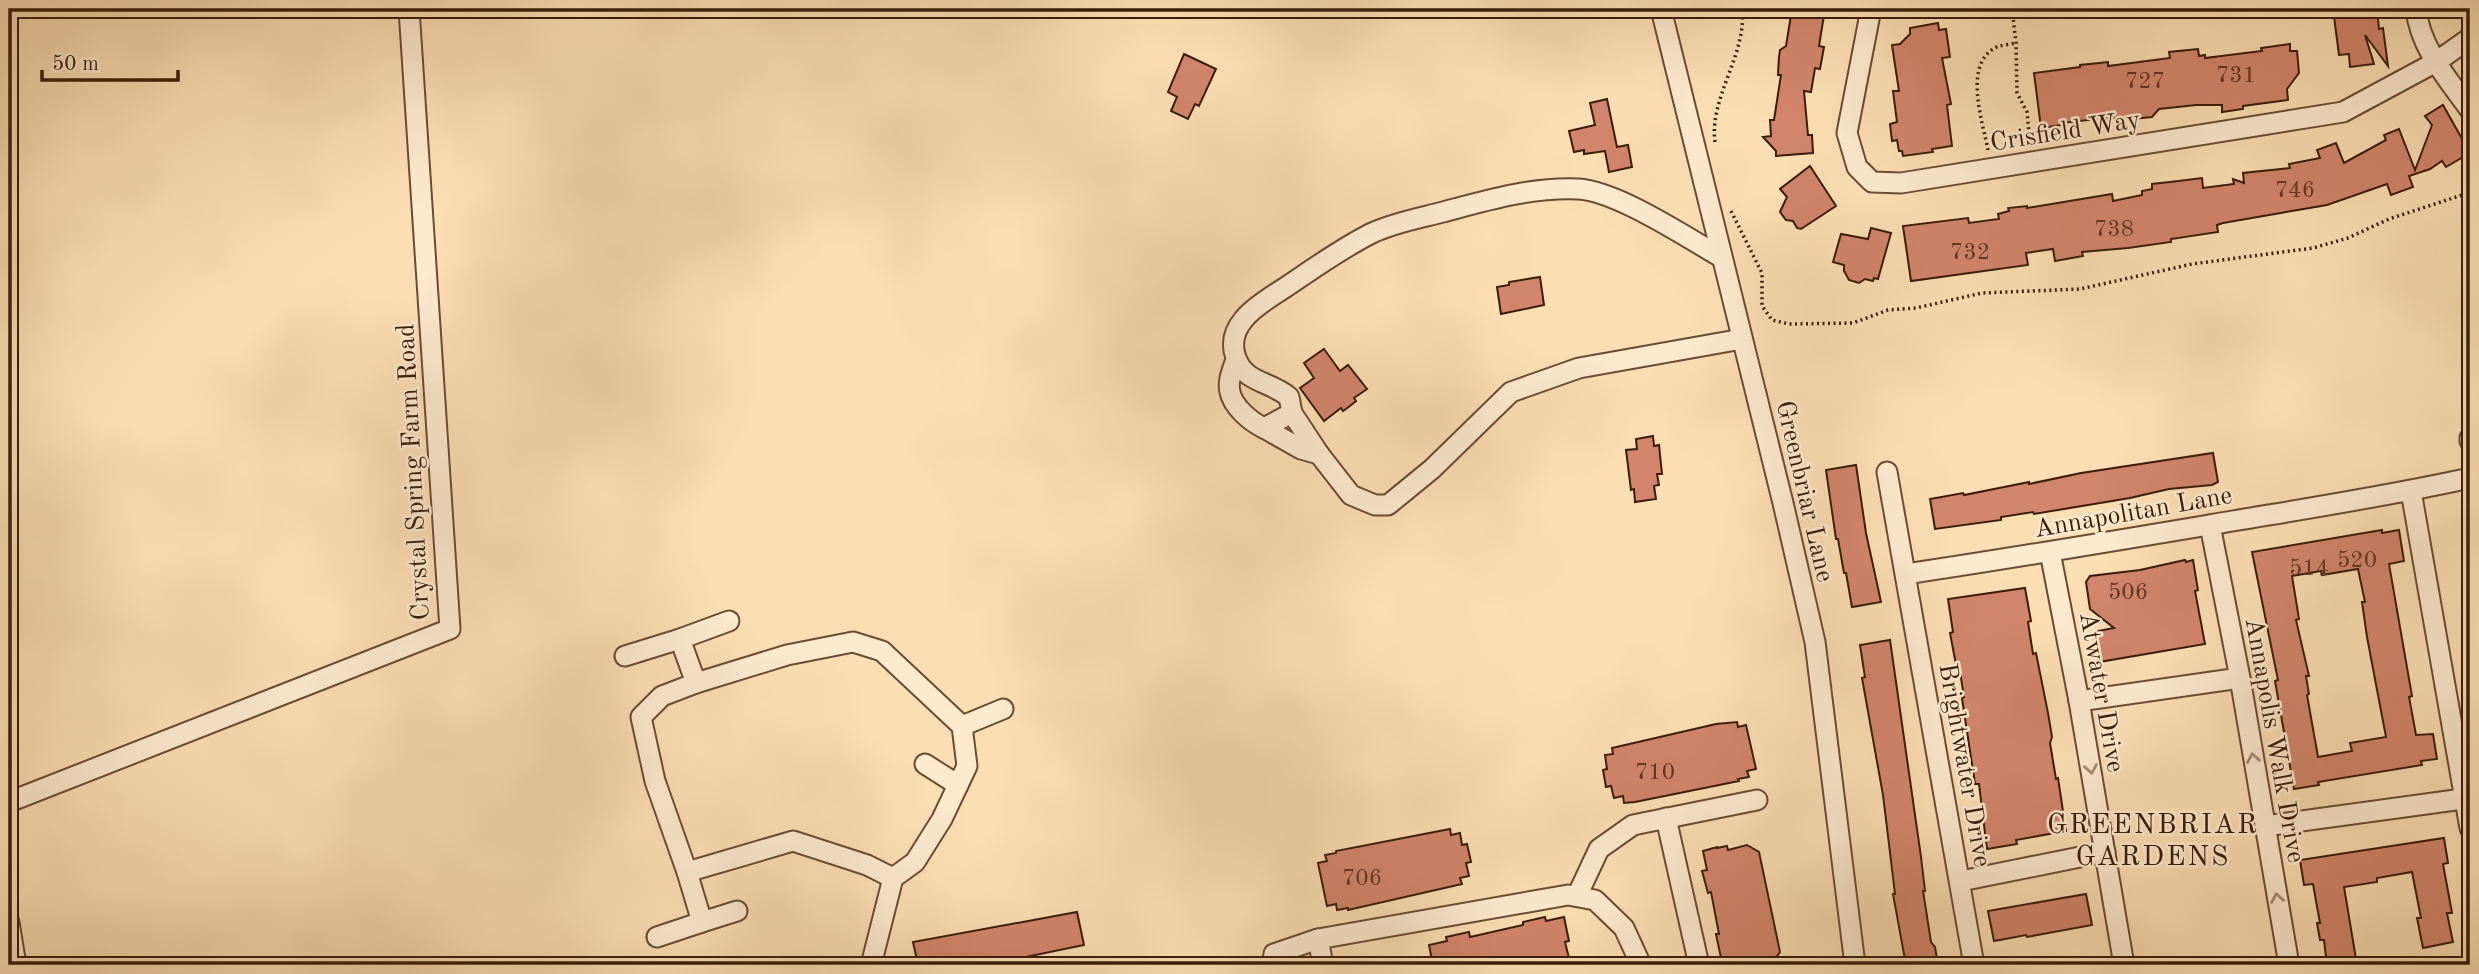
<svg xmlns="http://www.w3.org/2000/svg" width="2479" height="974" viewBox="0 0 2479 974" font-family="'Old Standard TT',serif">
	<style>
		.building { fill: #d2846d; stroke: #3a1c09; stroke-width: 2; fill-rule: evenodd }
		.lines { fill: none; stroke-linecap: round; stroke-linejoin: round }
		.minor-casing { stroke: #6a4c34; stroke-width: 23 }
		.path { stroke: #3a1c09; stroke-width: 3.5; stroke-dasharray: 2 3.5; stroke-linecap: butt }
		.minor { stroke: #fdeacf; stroke-width: 19 }
		.oneway { stroke: #a58d76 }
		.labels { text-anchor: middle; stroke-width: 5; stroke-linejoin: round; paint-order: stroke }
		.number-label { font-size: 23px; fill: #603622 }
		.street-label { font-size: 26px; fill: #3a1c09; stroke: #fdeacf }
		.neighbourhood-label { font-size: 28px; letter-spacing: 2px; fill: #3a1c09; stroke: #fdeacf }
	</style>
	<rect width="100%" height="100%" fill="#fcdeb5"/>
	<filter id="stains"><feTurbulence type="fractalNoise" baseFrequency=".00286" numOctaves="4"/><feColorMatrix values="0 0 0 0 .2 0 0 0 0 .09 0 0 0 0 .02 0 0 0 .5 -.17"/></filter>
	<radialGradient id="worn" r=".72"><stop offset=".6" stop-color="#630" stop-opacity="0"/><stop offset="1" stop-color="#630" stop-opacity=".3"/></radialGradient>
	<g class="building">
		<polygon points="1792,9 1825,9 1819,46 1824,47 1820,69 1815,68 1811,92 1804,91 1808,135 1812,135 1813,153 1776,156 1776,151 1763,137 1771,136 1770,120 1774,120 1781,75 1778,75 1779,57 1780,50 1786,46"/>
		<polygon points="2333,9 2377,9 2379,29 2383,28 2388,66 2365,35 2374,64 2350,67 2349,54 2339,55"/>
		<polygon points="1938,23 1939,30 1946,29 1950,57 1942,58 1951,104 1947,105 1952,146 1932,149 1933,152 1903,156 1902,151 1899,151 1897,140 1892,141 1890,124 1897,122 1893,91 1899,91 1892,45 1900,44 1910,34 1910,28"/>
		<polygon points="2290,44 2290,51 2297,51 2299,73 2287,89 2288,100 2243,106 2243,109 2222,112 2222,105 2196,105 2159,109 2152,117 2132,119 2106,118 2061,123 2062,125 2041,128 2034,73 2080,67 2080,65 2108,62 2108,66 2170,58 2169,52 2198,49 2199,56 2205,55 2205,58 2262,51 2261,48"/>
		<polygon points="1184,54 1216,69 1199,106 1195,104 1188,119 1171,111 1177,97 1168,92"/>
		<polygon points="1607,99 1617,147 1628,145 1632,167 1609,172 1605,151 1584,154 1584,150 1574,152 1569,131 1595,125 1590,103"/>
		<polygon points="2443,105 2470,153 2446,167 2442,161 2430,169 2409,176 2413,187 2391,195 2387,184 2327,205 2223,223 2217,225 2218,232 2171,239 2171,242 2128,248 2082,252 2083,256 2055,261 2053,249 2026,253 2028,265 1911,281 1903,226 1968,218 1969,223 1999,219 1998,214 2009,211 2008,208 2027,206 2027,208 2112,194 2113,201 2142,195 2142,191 2152,189 2152,184 2170,182 2202,178 2203,188 2234,184 2233,179 2244,183 2243,173 2290,168 2289,164 2320,158 2317,150 2336,143 2344,163 2386,140 2384,135 2399,129 2415,170 2432,125 2425,116"/>
		<polygon points="1810,166 1836,206 1801,229 1797,228 1793,221 1786,220 1780,212 1787,197 1780,189"/>
		<polygon points="1871,228 1891,233 1878,279 1874,278 1873,281 1865,279 1859,283 1849,280 1844,271 1844,265 1833,262 1841,234 1868,239"/>
		<polygon points="1540,277 1544,305 1501,314 1497,287 1509,285 1509,282"/>
		<polygon points="1324,349 1340,371 1348,365 1367,389 1354,398 1356,401 1350,406 1343,411 1341,408 1324,421 1300,388 1314,378 1304,363"/>
		<polygon points="1653,436 1654,446 1659,445 1662,474 1657,474 1659,485 1654,486 1656,499 1635,502 1634,489 1631,490 1626,450 1637,449 1636,439"/>
		<polygon points="2213,453 2218,482 2212,485 2169,489 2130,498 2034,514 2033,512 2001,517 2001,520 1935,529 1930,499 1963,493 1964,495 2029,482 2029,484 2081,473"/>
		<polygon points="1856,465 1866,533 1881,602 1852,607 1846,573 1844,573 1838,539 1836,539 1826,470"/>
		<path d="M 2382,530 L 2382,533 L 2399,530 L 2404,561 L 2389,564 L 2412,696 L 2409,697 L 2416,735 L 2433,734 L 2437,759 L 2421,761 L 2422,765 L 2318,782 L 2319,785 L 2294,789 L 2275,681 L 2278,680 L 2252,552 ZM 2358,569 L 2365,602 L 2362,602 L 2367,637 L 2386,737 L 2350,743 L 2352,751 L 2318,757 L 2307,695 L 2309,694 L 2306,676 L 2309,676 L 2296,620 L 2299,619 L 2292,576 L 2321,571 L 2322,575 Z"/>
		<polygon points="2185,560 2186,562 2193,560 2198,590 2195,591 2205,644 2099,662 2093,632 2114,628 2090,609 2086,582 2090,576 2140,570"/>
		<polygon points="2025,588 2031,621 2028,622 2030,635 2033,654 2036,653 2048,713 2052,737 2050,743 2056,779 2058,778 2066,831 2016,840 2017,844 1987,849 1979,784 1975,784 1963,705 1962,698 1964,697 1959,665 1956,665 1950,633 1953,632 1948,599"/>
		<polygon points="1890,640 1921,857 1925,891 1923,891 1931,942 1935,947 1938,965 1906,965 1893,894 1895,894 1883,795 1862,678 1865,677 1860,645"/>
		<polygon points="1737,722 1738,727 1746,725 1756,769 1747,771 1749,777 1738,779 1739,781 1635,802 1624,803 1623,796 1614,798 1611,786 1606,787 1603,770 1607,769 1605,755 1613,754 1612,748 1716,724"/>
		<polygon points="1450,829 1451,835 1460,833 1462,845 1467,844 1471,862 1466,863 1469,876 1460,878 1462,884 1348,910 1348,908 1337,910 1336,904 1327,906 1318,863 1327,861 1325,855 1336,853 1336,851"/>
		<polygon points="2444,838 2448,863 2443,864 2452,913 2447,913 2453,942 2423,948 2417,918 2421,918 2412,872 2377,878 2377,882 2344,887 2357,965 2327,965 2324,940 2320,940 2317,923 2320,923 2313,884 2304,885 2300,860"/>
		<polygon points="1747,845 1759,852 1780,952 1772,963 1759,965 1726,965 1724,957 1721,958 1716,934 1719,934 1711,892 1708,893 1702,871 1707,870 1703,851 1717,847 1717,848 1727,846 1728,850"/>
		<polygon points="2086,894 2092,925 2027,937 2026,935 1994,941 1988,911"/>
		<polygon points="1077,912 1084,945 1001,962 1001,958 966,965 918,965 913,942"/>
		<polygon points="1545,917 1546,921 1564,917 1569,941 1565,942 1569,958 1566,959 1567,965 1433,965 1429,945 1447,941 1446,937 1469,932 1470,937 1523,925 1523,922"/>
	</g>
	<g class="lines">
		<defs>
			<g id="minor">
				<polyline points="1661,9 1783,503 1815,642 1855,965"/>
				<polyline points="1871,9 1847,133 1857,167 1872,182 1901,183 2343,112 2436,62 2470,38"/>
				<path d="M 2416,9 C 2420,48 2448,79 2470,110"/>
				<path d="M 1721,257 C 1686,237 1617,191 1578,189 C 1532,187 1488,200 1443,212 C 1420,218 1393,223 1372,233 C 1342,248 1314,268 1286,287 C 1263,302 1223,323 1236,358 C 1245,383 1270,381 1289,397 L 1292,413 L 1319,454 L 1351,495 L 1375,505 L 1388,505 L 1432,469 L 1511,392 L 1579,368 L 1742,339"/>
				<path d="M 1236,359 C 1233,369 1227,381 1230,392 C 1233,407 1251,422 1264,428"/>
				<polyline points="1292,413 1264,428 1301,449 1319,454"/>
				<polyline points="2470,438 2470,441"/>
				<polyline points="1887,472 1974,965"/>
				<polyline points="2411,491 2470,828"/>
				<polyline points="2210,525 2240,678 2289,965"/>
				<polyline points="2050,552 2079,701 2124,965"/>
				<path d="M 1906,574 C 2007,559 2108,542 2209,525 C 2297,510 2384,497 2470,478"/>
				<polyline points="625,656 680,639"/>
				<polyline points="696,683 680,639 729,621"/>
				<polyline points="2079,701 2240,678"/>
				<polyline points="962,726 1003,709"/>
				<polyline points="925,764 958,785"/>
				<polyline points="9,802 450,629 409,9"/>
				<polyline points="1666,818 1699,965"/>
				<polyline points="2265,826 2470,798"/>
				<polyline points="687,872 702,922 737,911"/>
				<polyline points="1961,881 2105,852"/>
				<polyline points="1577,896 1599,849 1633,825 1757,800"/>
				<polyline points="9,922 16,965"/>
				<polyline points="657,937 702,922"/>
				<polyline points="1318,939 1323,965"/>
				<polyline points="871,965 893,878 915,862 942,819 967,766 962,726 882,651 853,642 787,655 696,683 662,696 641,717 655,781 687,872 793,841 867,865 893,878"/>
				<polyline points="1272,965 1274,954 1318,939 1568,895 1595,900 1624,928 1641,965"/>
			</g>
		</defs>
		<use href="#minor" class="minor-casing"/>
		<g class="path">
			<polyline points="2012,9 2016,43 2017,93 2027,112 2030,144"/>
			<path d="M 1715,142 C 1709,97 1747,55 1742,9"/>
			<path d="M 1988,150 C 1983,122 1961,61 1999,46 C 2004,45 2011,44 2016,43"/>
			<polyline points="1731,211 1762,273 1762,306 1772,320 1789,324 1853,323 1888,310 1916,308 1982,293 2080,289 2192,264 2313,248 2348,238 2389,219 2462,195 2470,190"/>
		</g>
		<use href="#minor" class="minor"/>
	</g>
	<defs><path id="oneway-chevron" d="M-2-3.5L2.5 0L-2 3.5" fill="none" stroke-width="1.6" stroke-linecap="round" stroke-linejoin="round" transform="scale(1.75)"/></defs>
	<g class="oneway">
		<use href="#oneway-chevron" transform="translate(2253 758) rotate(-100)"/>
		<use href="#oneway-chevron" transform="translate(2091 769) rotate(80)"/>
		<use href="#oneway-chevron" transform="translate(2277 898) rotate(-100)"/>
	</g>
	<g class="labels">
		<g class="number-label">
			<text x="2236" y="82">731</text>
			<text x="2145" y="88">727</text>
			<text x="2295" y="197">746</text>
			<text x="2114" y="236">738</text>
			<text x="1970" y="259">732</text>
			<text x="2357" y="567">520</text>
			<text x="2309" y="575">514</text>
			<text x="2128" y="599">506</text>
			<text x="1655" y="779">710</text>
			<text x="1362" y="885">706</text>
		</g>
		<g class="street-label">
			<text transform="translate(2065 130) rotate(-9)" y="9">Crisfield Way</text>
			<text transform="translate(412 472) rotate(-93)" y="9">Crystal Spring Farm Road</text>
			<text transform="translate(1806 491) rotate(77)" y="9">Greenbriar Lane</text>
			<text transform="translate(2133 511) rotate(-10)" y="9">Annapolitan Lane</text>
			<text transform="translate(2103 692) rotate(80)" y="9">Atwater Drive</text>
			<text transform="translate(2276 740) rotate(80)" y="9">Annapolis Walk Drive</text>
			<text transform="translate(1966 765) rotate(80)" y="9">Brightwater Drive</text>
		</g>
		<g class="neighbourhood-label">
			<text x="2153" y="833">GREENBRIAR<tspan x="2153" dy="32">GARDENS</tspan></text>
		</g>
	</g>
	<rect width="2479" height="974" fill="none" stroke="#fcdeb5" stroke-width="35"/>
	<rect x="10" y="10" width="2458" height="953" fill="none" stroke="#3a1c09" stroke-width="3.5"/>
	<rect x="18" y="18" width="2444" height="939" fill="none" stroke="#3a1c09" stroke-width="2"/>
	<path d="M42 70v10h136v-10" fill="none" stroke="#3a1c09" stroke-width="3.5"/>
	<text x="52" y="70" font-size="21" fill="#3a1c09" stroke="#fdeacf" stroke-width="5" paint-order="stroke">50 m</text>
	<rect width="100%" height="100%" filter="url(#stains)"/>
	<rect width="100%" height="100%" fill="url(#worn)"/>
</svg>
